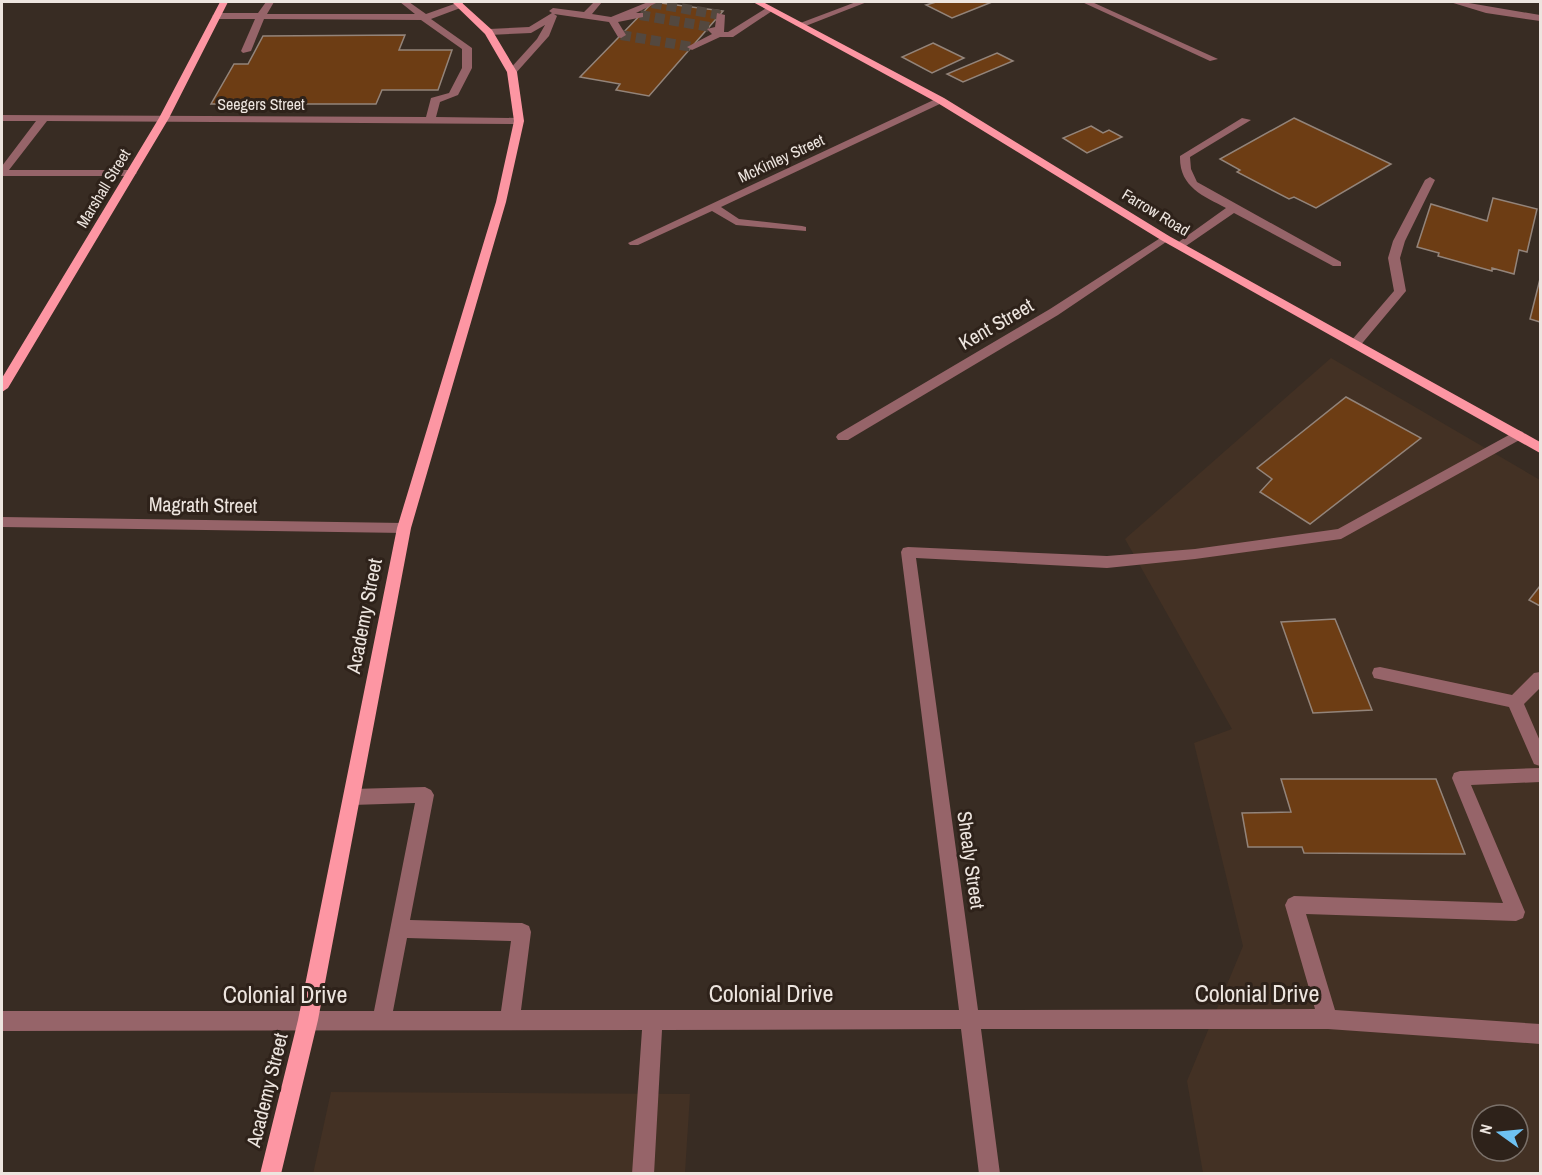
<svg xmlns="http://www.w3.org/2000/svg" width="1542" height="1175" viewBox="0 0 1542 1175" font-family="'Archivo Narrow',sans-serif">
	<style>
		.built { fill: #433124; fill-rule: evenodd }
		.building { fill: #6d3d14; stroke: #93847a; stroke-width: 1.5 }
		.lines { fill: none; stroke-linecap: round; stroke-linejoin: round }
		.minor-tunnel { stroke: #53483f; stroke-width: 10; stroke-dasharray: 10 5; stroke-linecap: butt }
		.minor { fill: #966469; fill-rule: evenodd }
		.major { fill: #fd96a3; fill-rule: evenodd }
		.labels { text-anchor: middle; stroke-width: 6; stroke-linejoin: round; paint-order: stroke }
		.far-street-label { font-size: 16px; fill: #ede5df; stroke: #2e221a }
		.street-label { font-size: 20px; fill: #ede5df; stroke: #2e221a }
		.near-street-label { font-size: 24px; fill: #ede5df; stroke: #2e221a }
	</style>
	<rect width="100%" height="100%" fill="#382c23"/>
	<g class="built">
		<path d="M 1331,358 L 1540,480 L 1540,1173 L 1203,1173 L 1187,1081 L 1243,946 L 1194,743 L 1232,729 L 1125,539 ZM 1482,1115 L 1518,1115 L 1518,1151 L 1482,1151 Z"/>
		<polygon points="331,1092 690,1094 685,1173 313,1174"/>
	</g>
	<g class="building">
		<polygon points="653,2 723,11 649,96 616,90 620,84 580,77"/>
		<polygon points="936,2 992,2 952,18 926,5"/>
		<polygon points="405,35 399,50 452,50 438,90 382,90 376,104 211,104 234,64 248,64 263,36"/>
		<polygon points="933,43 964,58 932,73 902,57"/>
		<polygon points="997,53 1013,61 963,82 947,74"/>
		<polygon points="1294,118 1391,164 1316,208 1294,197 1289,199 1237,172 1240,170 1220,159"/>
		<polygon points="1091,126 1103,133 1109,130 1122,137 1087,153 1063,138"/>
		<polygon points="1493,198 1537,209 1527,252 1519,250 1514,274 1492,268 1492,271 1438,256 1439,253 1417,247 1431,204 1487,221"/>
		<polygon points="1540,279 1540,322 1530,319"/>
		<polygon points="1346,397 1421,438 1310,524 1260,492 1272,479 1257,468"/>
		<polygon points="1540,586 1540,606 1529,600"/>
		<polygon points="1335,619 1372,710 1313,713 1281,622"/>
		<polygon points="1281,779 1436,779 1465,854 1304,853 1302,847 1248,847 1242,813 1291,812"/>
	</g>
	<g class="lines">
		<g class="minor-tunnel">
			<polyline points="652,3 720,15"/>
			<polyline points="640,15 710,27"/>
			<polyline points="621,35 692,47"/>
		</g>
		<g class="minor">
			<polygon points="266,2 274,2 267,14 415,14 400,2 409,2 426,14 457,3 463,3 463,7 431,19 472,48 472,68 458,95 440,102 436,117 519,118 524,121 519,124 47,121 9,170 132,170 137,173 132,176 2,176 2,166 36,121 2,121 2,115 426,117 431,98 449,93 462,68 462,49 421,20 264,19 251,51 243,53 241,51 255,19 217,19 212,16 217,13 258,13"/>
			<polygon points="594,2 602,2 592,14 611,17 648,2 656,3 636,13 643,13 643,17 618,22 626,35 621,38 618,37 609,22 554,14 557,16 549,36 515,74 512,75 507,72 537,39 545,25 531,33 489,35 484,32 489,29 529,27 552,13 549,11 553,8 584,12"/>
			<polygon points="856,2 867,2 803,27 795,25"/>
			<polygon points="1082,2 1092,2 1218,59 1210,61"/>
			<polygon points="1450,2 1463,2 1540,15 1540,21 1486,13"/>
			<polygon points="768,7 775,9 733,37 720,37 692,50 687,47 712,34 707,29 715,27 717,13 725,15 724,32 728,32"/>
			<polygon points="940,97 945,100 944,102 721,207 739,219 802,226 806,227 806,231 736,225 712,211 638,245 630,245 628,243"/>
			<path d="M 1242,118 L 1251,120 L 1190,157 L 1191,169 L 1197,182 L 1341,262 L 1341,266 L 1333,266 L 1234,213 L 1183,248 L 1179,249 L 1173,246 L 1226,208 C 1203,196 1179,187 1180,156 Z"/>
			<polygon points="1430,177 1435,180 1405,241 1400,258 1406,291 1359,347 1351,347 1349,344 1351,341 1394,291 1388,258 1393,241 1425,180"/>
			<polygon points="1165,235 1169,236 1169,240 1058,315 848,440 838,440 836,437 838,434 1050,309"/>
			<path d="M 1518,430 L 1523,432 L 1525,435 L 1523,438 L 1341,539 L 1195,559 L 1107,568 L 916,558 L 978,1010 L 1315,1009 L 1285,905 L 1288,899 L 1294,896 L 1503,903 L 1452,778 L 1454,773 L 1460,771 L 1540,768 L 1540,782 L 1471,785 L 1525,912 L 1523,918 L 1516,921 L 1306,914 L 1335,1010 L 1540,1024 L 1540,1044 L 1328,1029 L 981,1029 L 1000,1174 L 979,1174 L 961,1029 L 662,1030 L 654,1174 L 632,1174 L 642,1030 L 2,1031 L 2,1011 L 374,1011 L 415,803 L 352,805 L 346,802 L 343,797 L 346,792 L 352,789 L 425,787 L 431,790 L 434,795 L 410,920 L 522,923 L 529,926 L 531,932 L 521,1010 L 959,1010 L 901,552 L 903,548 L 908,547 L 1107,556 L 1195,549 L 1338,529 ZM 407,938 L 511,941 L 501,1011 L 393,1011 Z"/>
			<polygon points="2,517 404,523 411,528 404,533 2,527"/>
			<polygon points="1380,667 1512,695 1534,673 1540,672 1540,688 1524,704 1540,741 1540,766 1534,764 1509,707 1374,678 1372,673 1374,668"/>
		</g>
		<g class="major">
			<polygon points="220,2 228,2 169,118 8,388 2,392 2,378 159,118"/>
			<polygon points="452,2 461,2 492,30 517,72 524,121 506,202 411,528 318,1020 281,1174 260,1174 298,1020 397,528 496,202 514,121 507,72 485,34"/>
			<polygon points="753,2 763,2 944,98 1169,236 1540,442 1540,453 1161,240 936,102"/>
		</g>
	</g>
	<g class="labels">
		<g class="far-street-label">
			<text x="261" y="110">Seegers Street</text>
			<text transform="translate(781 158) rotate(-25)" y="6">McKinley Street</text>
			<text transform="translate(103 188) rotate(-59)" y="6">Marshall Street</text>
			<text transform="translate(1156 212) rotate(31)" y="6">Farrow Road</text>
		</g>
		<g class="street-label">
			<text transform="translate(996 324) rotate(-30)" y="7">Kent Street</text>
			<text transform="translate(203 505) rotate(1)" y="7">Magrath Street</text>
			<text transform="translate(364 616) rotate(-79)" y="7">Academy Street</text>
			<text transform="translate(971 860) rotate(82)" y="7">Shealy Street</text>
			<text transform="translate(267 1090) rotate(-76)" y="7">Academy Street</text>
		</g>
		<g class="near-street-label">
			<text x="771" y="1002">Colonial Drive</text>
			<text x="1257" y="1002">Colonial Drive</text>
			<text x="285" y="1003">Colonial Drive</text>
		</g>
	</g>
	<rect width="1542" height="1175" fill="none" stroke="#ede5df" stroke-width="6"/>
	<g transform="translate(1500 1133) rotate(285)"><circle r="28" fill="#2e221a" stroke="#7a7069" stroke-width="1.5"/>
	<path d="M0-4.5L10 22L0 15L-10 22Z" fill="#6ec2f3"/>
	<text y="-9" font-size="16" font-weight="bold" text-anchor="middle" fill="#ede5df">N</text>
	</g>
</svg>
